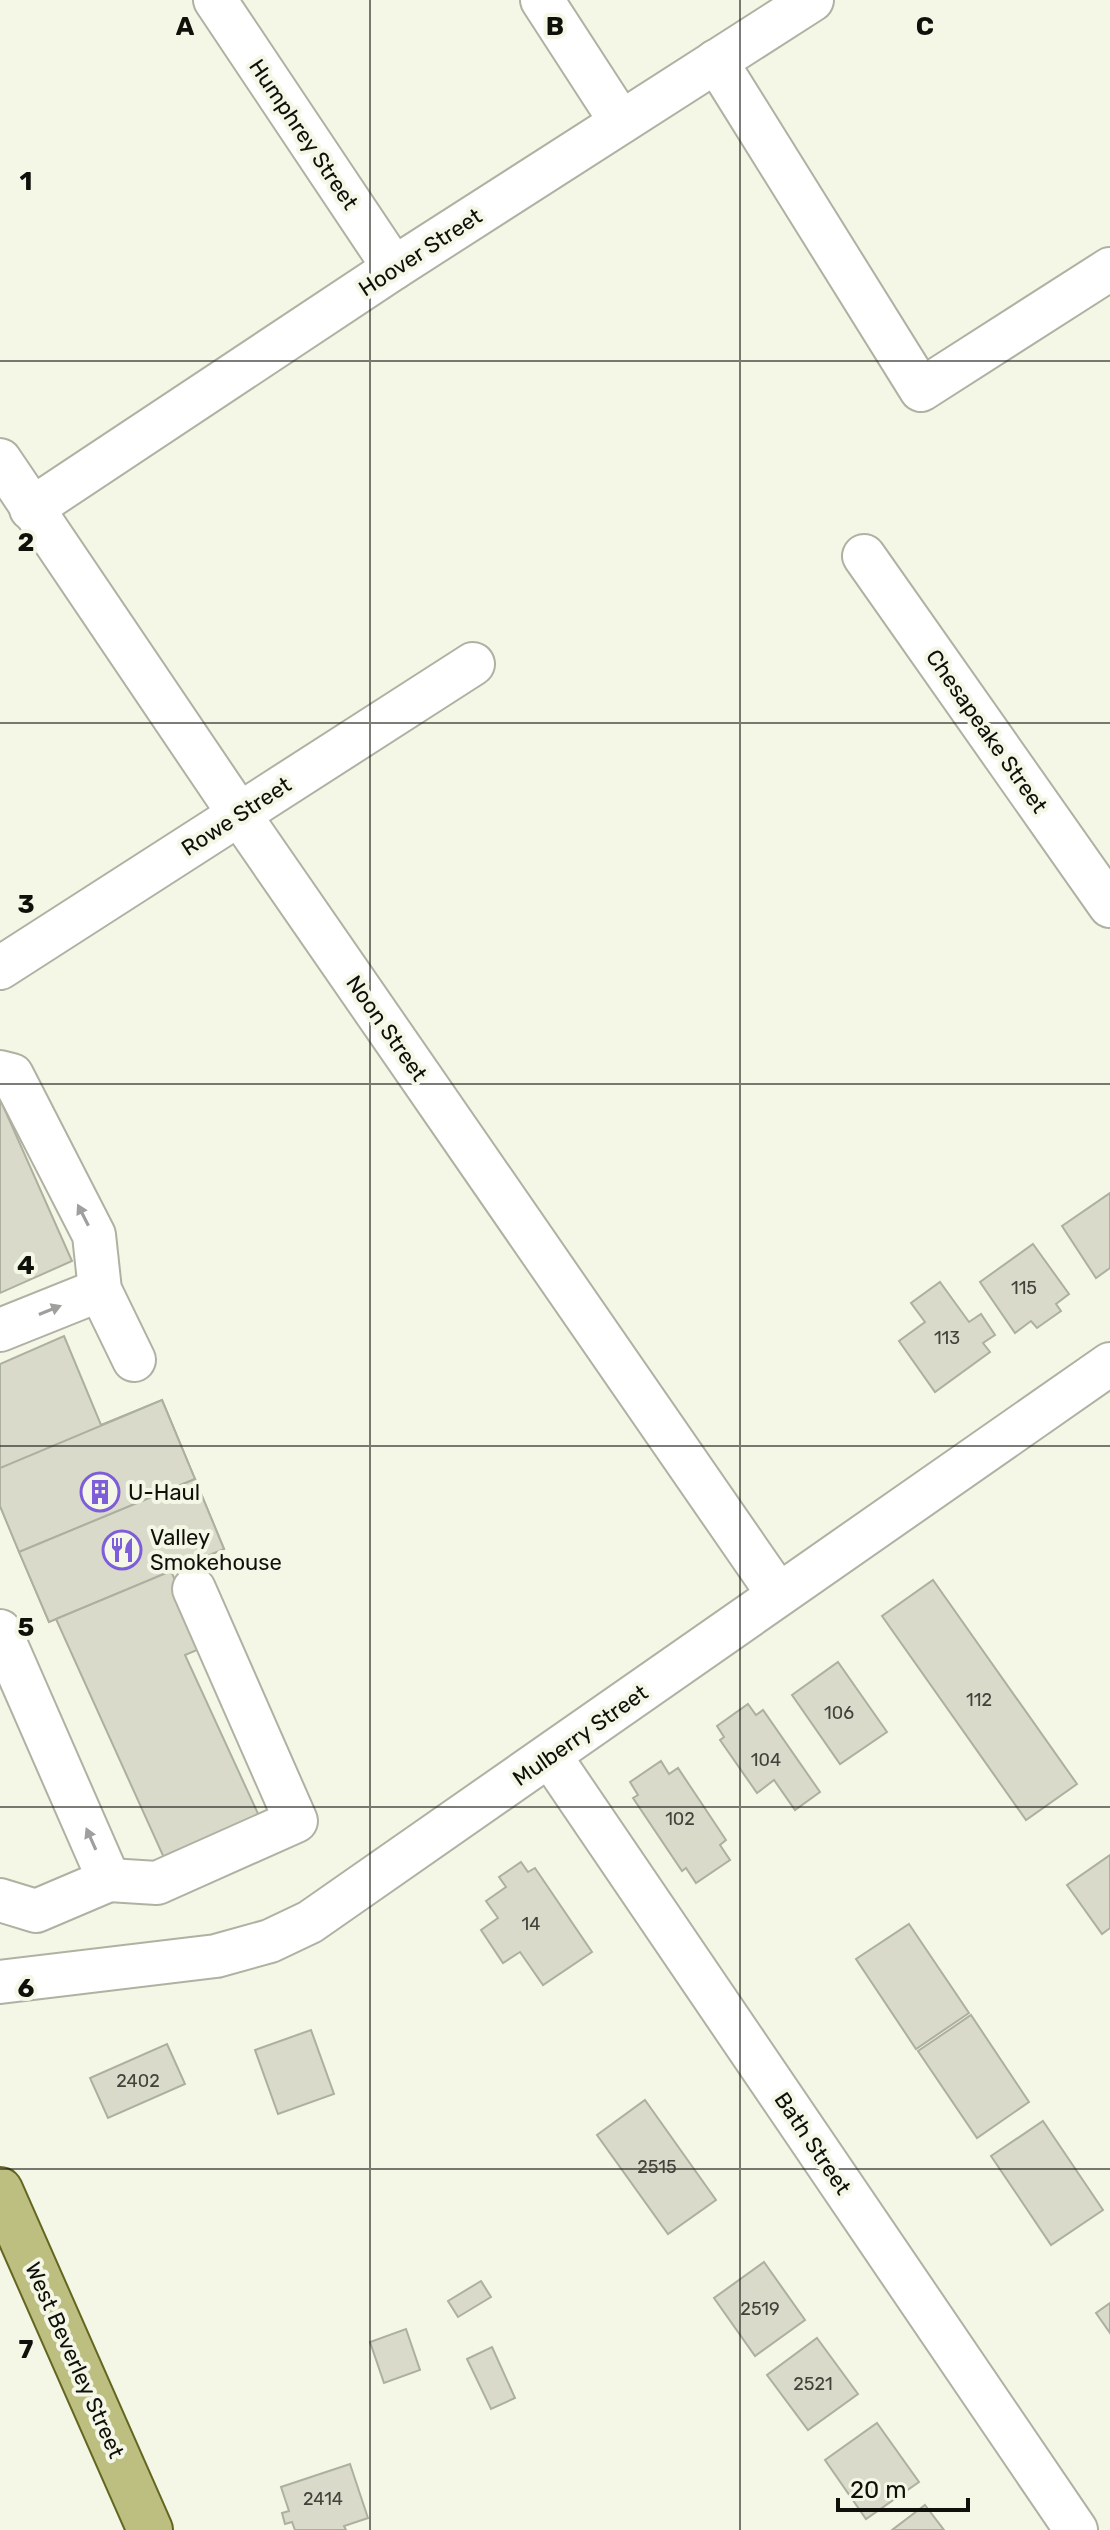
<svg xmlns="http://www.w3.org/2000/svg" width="1110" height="2530" viewBox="0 0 1110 2530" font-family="Rubik,sans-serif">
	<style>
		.building { fill: #d9daca; stroke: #adaf9f; stroke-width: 2 }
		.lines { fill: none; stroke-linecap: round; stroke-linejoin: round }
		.minor-casing { stroke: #b0b1a2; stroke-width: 46 }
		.major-casing { stroke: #636620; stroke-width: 48 }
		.minor { stroke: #fff; stroke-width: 42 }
		.major { stroke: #bcbf80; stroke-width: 44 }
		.oneway { fill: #9f9f9d }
		.grid { fill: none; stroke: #10100b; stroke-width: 2; stroke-opacity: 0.55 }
		.labels { text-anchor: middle; stroke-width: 8; stroke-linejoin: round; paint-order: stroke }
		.number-label { font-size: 18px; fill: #42423b }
		.street-label { font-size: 22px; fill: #10100b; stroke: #f4f6e6 }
		.poi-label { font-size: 22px; fill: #10100b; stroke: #f4f6e6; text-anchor: start }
		.grid-label { font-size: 26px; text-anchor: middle; font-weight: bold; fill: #10100b; stroke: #f4f6e6; stroke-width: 8; stroke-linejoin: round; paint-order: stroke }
	</style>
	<rect width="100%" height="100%" fill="#f4f6e6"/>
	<g class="building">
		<polygon points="0,1099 72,1261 0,1293"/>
		<polygon points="1110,1193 1110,1268 1096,1278 1062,1226"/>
		<polygon points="1033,1244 1069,1294 1056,1304 1061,1311 1037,1328 1031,1321 1015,1333 980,1282"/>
		<polygon points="940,1282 969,1322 981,1314 995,1335 983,1343 990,1352 935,1392 899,1341 925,1322 911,1303"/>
		<polygon points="64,1336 101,1425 162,1400 224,1549 49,1622 0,1506 0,1364"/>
		<polygon points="162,1400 195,1479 19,1552 0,1506 0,1468"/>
		<polygon points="195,1479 224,1549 49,1622 19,1552"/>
		<polygon points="171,1571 204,1647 185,1655 260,1818 165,1860 56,1619"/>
		<polygon points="933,1580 1077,1784 1026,1820 882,1616"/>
		<polygon points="838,1662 887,1732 840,1764 792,1695"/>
		<polygon points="748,1704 756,1715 763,1710 820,1792 795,1810 774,1780 757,1793 720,1740 724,1737 717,1726"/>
		<polygon points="661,1761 669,1774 678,1768 726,1840 720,1845 730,1860 696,1883 686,1868 682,1871 633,1798 638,1795 630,1782"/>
		<polygon points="1110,1855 1110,1928 1102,1934 1067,1885"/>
		<polygon points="521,1862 528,1872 535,1868 592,1952 543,1985 520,1952 503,1963 481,1930 498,1918 486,1901 506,1887 499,1877"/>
		<polygon points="909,1924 969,2013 916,2049 856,1959"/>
		<polygon points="971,2015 1029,2102 977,2138 918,2051"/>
		<polygon points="311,2030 334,2094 278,2114 255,2050"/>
		<polygon points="167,2044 185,2084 108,2118 90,2078"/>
		<polygon points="645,2100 716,2200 668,2234 597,2135"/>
		<polygon points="1043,2121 1103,2210 1051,2245 991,2156"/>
		<polygon points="764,2262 805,2320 755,2356 714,2298"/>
		<polygon points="481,2281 491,2297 458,2317 448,2301"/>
		<polygon points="1110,2303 1110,2333 1096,2313"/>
		<polygon points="406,2329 420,2370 384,2383 370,2342"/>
		<polygon points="817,2338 858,2394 808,2430 767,2375"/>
		<polygon points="492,2347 515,2398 491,2409 467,2359"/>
		<polygon points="877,2423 919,2482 866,2519 825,2460"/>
		<polygon points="350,2464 368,2518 344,2526 346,2530 295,2530 292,2522 285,2524 282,2513 289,2511 281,2487"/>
		<polygon points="925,2505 944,2530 892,2530"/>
	</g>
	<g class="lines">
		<defs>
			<g id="minor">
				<polyline points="215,0 394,268"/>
				<polyline points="542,0 621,122"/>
				<polyline points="716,61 921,390 1110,269"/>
				<polyline points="0,460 239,814 778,1594"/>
				<polyline points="31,509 394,268 812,0"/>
				<polyline points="864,556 1110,906"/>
				<polyline points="0,968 473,664"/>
				<polyline points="0,1072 12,1075 94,1235 100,1290 134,1360"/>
				<polyline points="0,1330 100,1290"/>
				<polyline points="0,1631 109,1880 36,1911 0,1900"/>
				<polyline points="550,1756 1076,2530"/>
				<polyline points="109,1880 157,1883 296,1821 194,1589"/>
				<polyline points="0,1982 216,1956 270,1941 310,1922 1110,1364"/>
			</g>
			<polyline id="major" points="0,2190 150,2530"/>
		</defs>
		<use href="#minor" class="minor-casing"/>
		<use href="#major" class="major-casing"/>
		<use href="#minor" class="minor"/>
		<use href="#major" class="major"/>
	</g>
	<defs><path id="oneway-solid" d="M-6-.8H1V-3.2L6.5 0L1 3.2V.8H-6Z" transform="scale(2)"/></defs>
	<g class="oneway">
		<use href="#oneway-solid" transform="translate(83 1215) rotate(-117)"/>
		<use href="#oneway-solid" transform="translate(50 1310) rotate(-22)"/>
		<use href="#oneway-solid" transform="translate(91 1839) rotate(-114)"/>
	</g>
	<path class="grid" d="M 370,0 L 370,2530M 740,0 L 740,2530M 0,361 L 1110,361M 0,723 L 1110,723M 0,1084 L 1110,1084M 0,1446 L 1110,1446M 0,1807 L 1110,1807M 0,2169 L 1110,2169"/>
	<defs>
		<symbol id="building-ring" viewBox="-11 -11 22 22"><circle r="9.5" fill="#f4f6e6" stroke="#7d5dd8" stroke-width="1.5"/><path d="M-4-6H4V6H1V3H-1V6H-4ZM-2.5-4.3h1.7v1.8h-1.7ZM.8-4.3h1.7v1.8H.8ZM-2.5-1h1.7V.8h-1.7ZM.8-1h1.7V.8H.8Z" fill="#7d5dd8"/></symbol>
		<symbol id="restaurant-ring" viewBox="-11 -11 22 22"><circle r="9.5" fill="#f4f6e6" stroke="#7d5dd8" stroke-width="1.5"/><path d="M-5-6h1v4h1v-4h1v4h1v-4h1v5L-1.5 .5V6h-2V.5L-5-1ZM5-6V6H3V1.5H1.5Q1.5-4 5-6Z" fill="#7d5dd8"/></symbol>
	</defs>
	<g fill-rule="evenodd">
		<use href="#building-ring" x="78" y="1470" width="44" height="44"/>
		<use href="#restaurant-ring" x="100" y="1528" width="44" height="44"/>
	</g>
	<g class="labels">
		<g class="number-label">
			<text x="1024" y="1294">115</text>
			<text x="947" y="1344">113</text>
			<text x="979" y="1706">112</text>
			<text x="839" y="1719">106</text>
			<text x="766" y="1766">104</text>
			<text x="680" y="1825">102</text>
			<text x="531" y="1930">14</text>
			<text x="138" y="2087">2402</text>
			<text x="657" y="2173">2515</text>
			<text x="760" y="2315">2519</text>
			<text x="813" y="2390">2521</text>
			<text x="323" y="2505">2414</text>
		</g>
		<g class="street-label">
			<text transform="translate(304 134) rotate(56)" y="8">Humphrey Street</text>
			<text transform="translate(420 252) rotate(-33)" y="8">Hoover Street</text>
			<text transform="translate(987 731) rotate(55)" y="8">Chesapeake Street</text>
			<text transform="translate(236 816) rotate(-33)" y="8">Rowe Street</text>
			<text transform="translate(387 1028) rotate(55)" y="8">Noon Street</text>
			<text transform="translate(580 1735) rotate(-35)" y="8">Mulberry Street</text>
			<text transform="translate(813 2143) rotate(56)" y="8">Bath Street</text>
			<text transform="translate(75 2360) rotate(66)" y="8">West Beverley Street</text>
		</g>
		<g class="poi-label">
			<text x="128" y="1500">U-Haul</text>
			<text x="150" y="1545">Valley<tspan x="150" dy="25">Smokehouse</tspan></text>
		</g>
	</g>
	<g class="grid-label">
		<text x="185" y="35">A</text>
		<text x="555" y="35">B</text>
		<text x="925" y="35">C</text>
		<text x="26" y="190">1</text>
		<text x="26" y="551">2</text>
		<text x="26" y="913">3</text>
		<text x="26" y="1274">4</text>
		<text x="26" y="1636">5</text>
		<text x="26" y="1997">6</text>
		<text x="26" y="2358">7</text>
	</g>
	<path d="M838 2498v12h130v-12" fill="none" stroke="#10100b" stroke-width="4"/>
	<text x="850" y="2498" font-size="24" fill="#10100b" stroke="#f4f6e6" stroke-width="6" paint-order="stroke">20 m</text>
</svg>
